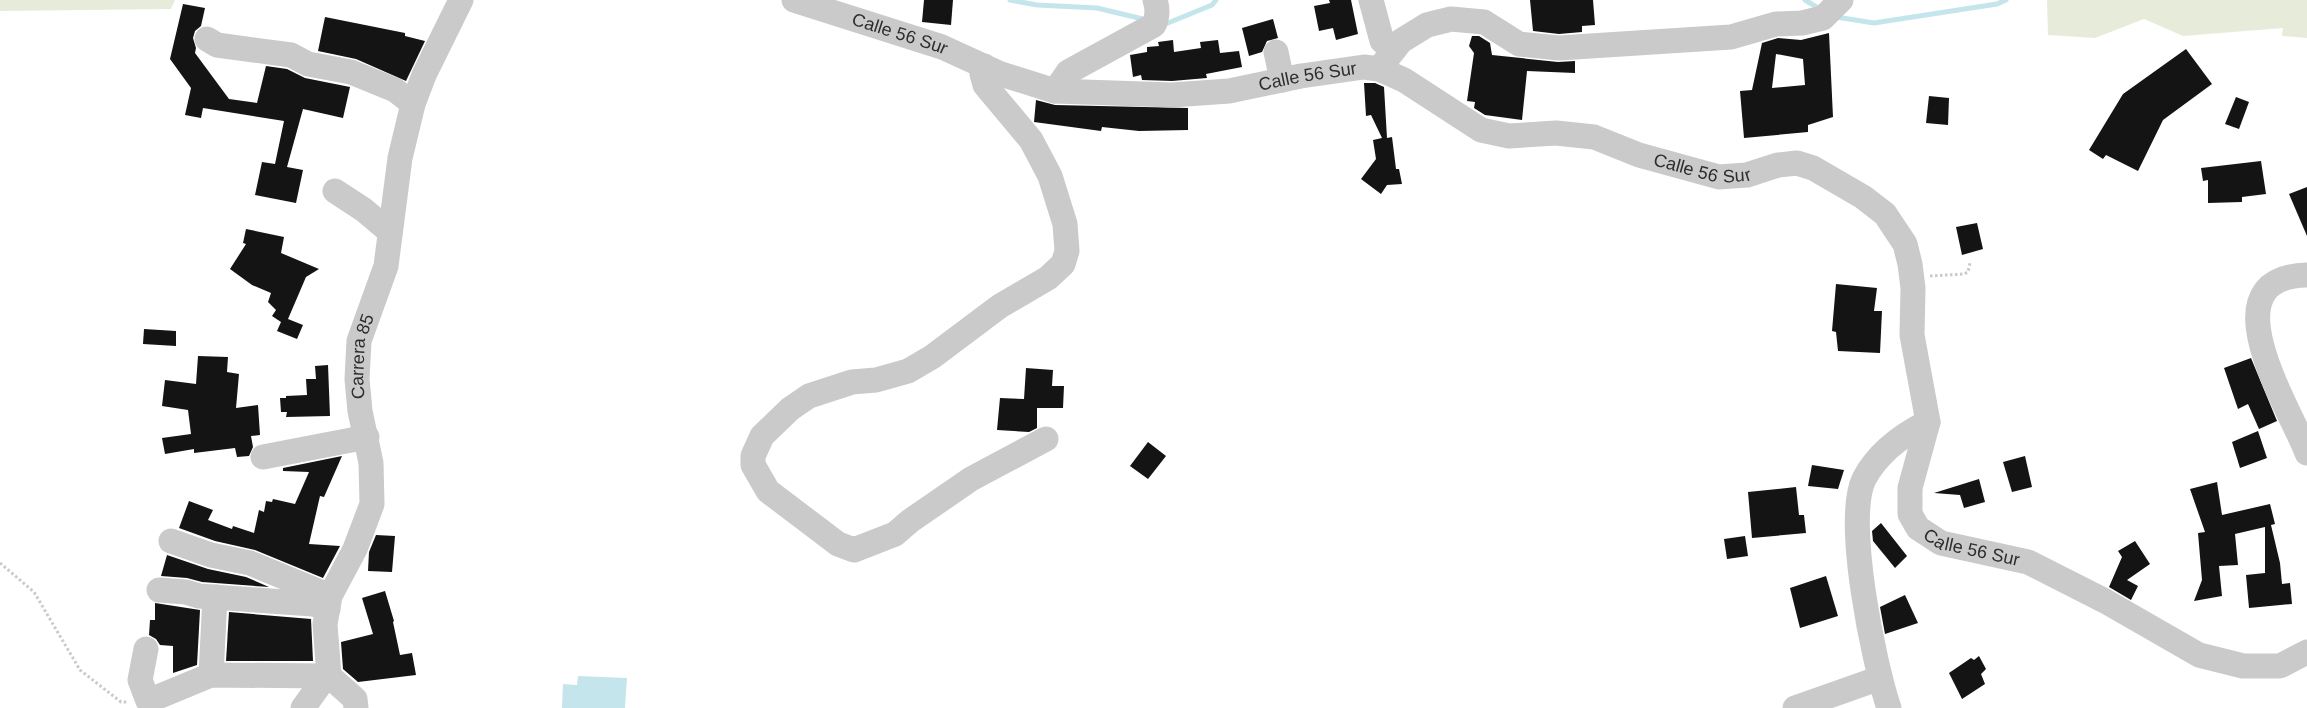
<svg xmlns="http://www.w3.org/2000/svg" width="2307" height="708" viewBox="0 0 2307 708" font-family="Helvetica,sans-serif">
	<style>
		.green { fill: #e7ecda }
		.water { fill: #c5e5ec }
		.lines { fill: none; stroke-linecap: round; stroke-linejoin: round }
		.stream { stroke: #c5e5ec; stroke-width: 5 }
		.building { fill: #141414; fill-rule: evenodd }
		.path { stroke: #cacaca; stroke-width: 3; stroke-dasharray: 2.5 2.5; stroke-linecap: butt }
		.minor { stroke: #cacaca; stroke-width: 25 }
		.labels { text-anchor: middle; stroke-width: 5; stroke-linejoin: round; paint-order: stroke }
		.street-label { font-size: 18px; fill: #2d2d2d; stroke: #fff }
	</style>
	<rect width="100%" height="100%" fill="#fff"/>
	<g class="green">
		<polygon points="0,0 175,0 171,9 0,11"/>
		<polygon points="2047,0 2307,0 2307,38 2282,36 2283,28 2183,36 2144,19 2095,38 2048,35"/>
	</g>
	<polygon class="water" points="578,676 627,678 625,708 562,708 563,684 577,685"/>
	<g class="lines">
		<g class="stream">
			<polyline points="1010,0 1037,5 1097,8 1147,20"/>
			<polyline points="1805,0 1820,9"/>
			<polyline points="1836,17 1874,23 1997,4 2006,0"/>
			<polyline points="1163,25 1212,5 1216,0"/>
		</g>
	</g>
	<g class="building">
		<polygon points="924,0 953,0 951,25 922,22"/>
		<polygon points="1329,0 1351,0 1358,34 1336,40 1333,28 1319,31 1314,6 1330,3"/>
		<polygon points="1530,0 1593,0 1595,25 1582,26 1582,32 1559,34 1533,31"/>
		<polygon points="183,4 205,8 201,26 195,31 193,38 196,48 195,53 229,99 257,103 266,66 287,69 305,78 350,87 343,118 303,109 287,167 303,170 296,203 255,195 262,162 275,164 284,121 203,108 201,118 185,115 191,88 170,59"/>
		<polygon points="325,17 405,33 405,36 425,41 406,81 356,59 318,51"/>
		<polygon points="1273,19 1278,38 1267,41 1262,52 1249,56 1242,28"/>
		<path d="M 1829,33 L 1833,117 L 1808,125 L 1808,132 L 1744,138 L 1740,91 L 1752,90 L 1762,43 L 1778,38 L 1801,40 ZM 1776,54 L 1803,59 L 1805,85 L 1772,88 Z"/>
		<polygon points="1472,36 1479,36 1490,43 1492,55 1558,62 1575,61 1575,73 1527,71 1522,120 1485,115 1474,108 1475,102 1467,101 1474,53 1469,46"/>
		<polygon points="1173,40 1174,52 1201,48 1200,42 1218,40 1220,53 1239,51 1242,67 1206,74 1207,78 1172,81 1142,80 1141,75 1133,77 1130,55 1147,52 1147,47 1159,46 1158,42"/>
		<polygon points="2186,49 2212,84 2163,120 2138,171 2106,155 2103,159 2089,150 2123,94"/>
		<polygon points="1364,83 1375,83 1384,87 1387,138 1392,137 1396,169 1399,169 1402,184 1387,185 1381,194 1361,179 1376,159 1373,140 1382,138 1371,115 1366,116"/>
		<polygon points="1929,96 1949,98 1948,125 1926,123"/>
		<polygon points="2236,97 2249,102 2239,129 2225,124"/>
		<polygon points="1036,100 1055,105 1188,108 1188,130 1139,131 1102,127 1101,131 1034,122"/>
		<polygon points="2261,161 2266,194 2242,197 2242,202 2208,203 2208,180 2203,181 2201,168"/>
		<polygon points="2307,187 2307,236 2289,194"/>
		<polygon points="1977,223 1983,249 1962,255 1956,227"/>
		<polygon points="246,229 284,237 281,253 319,269 306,277 288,319 303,325 297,339 277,331 281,322 272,316 276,310 268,302 271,293 252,285 230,269 246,244 243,243"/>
		<polygon points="1836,284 1877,288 1874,311 1882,311 1880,353 1838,351 1836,332 1832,331"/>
		<polygon points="144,329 176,331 176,346 143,344"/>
		<polygon points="198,356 228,357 227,372 239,374 236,408 258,405 260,435 251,436 253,447 249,456 237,457 235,448 194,453 194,449 165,454 162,438 191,434 188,410 162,406 165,380 196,384"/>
		<polygon points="2251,358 2277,421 2259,429 2248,404 2238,409 2224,368"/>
		<polygon points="328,365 330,416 286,417 287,412 281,412 280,398 286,398 286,396 307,395 306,379 316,379 315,366"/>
		<polygon points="1026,368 1053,370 1052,386 1064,386 1063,408 1037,408 1037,428 1029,432 997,430 1000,398 1024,399"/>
		<polygon points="2258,431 2267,458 2240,468 2232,442"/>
		<polygon points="1148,442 1166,456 1148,479 1130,466"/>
		<polygon points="342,456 324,497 320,496 309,544 340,546 323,578 255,550 215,541 179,528 189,501 213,510 208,520 232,529 233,526 254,533 259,510 264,512 266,501 272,502 273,499 295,504 309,472 283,471 283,468"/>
		<polygon points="2025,456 2032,487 2012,492 2003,462"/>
		<polygon points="1812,465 1844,470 1838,489 1808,486"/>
		<polygon points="1979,479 1985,502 1964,508 1960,495 1934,493"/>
		<polygon points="2217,482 2222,515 2270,504 2275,524 2271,525 2280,563 2282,584 2290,583 2292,604 2249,608 2246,575 2265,573 2265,527 2235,534 2238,565 2219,566 2222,596 2194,601 2202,580 2198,533 2205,532 2190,489"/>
		<polygon points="1796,487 1799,515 1804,515 1806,533 1752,538 1748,492"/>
		<polygon points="1881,523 1907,556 1895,568 1873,541 1872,531"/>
		<polygon points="376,535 395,536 392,572 368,571 369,552"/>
		<polygon points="1745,536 1748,556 1727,559 1724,539"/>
		<polygon points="2135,541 2150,564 2127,580 2138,586 2131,600 2109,587 2122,557 2118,551"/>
		<polygon points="167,555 208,569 246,577 269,587 202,582 187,578 161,576"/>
		<polygon points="1826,576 1838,616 1800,628 1790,588"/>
		<polygon points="385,591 394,621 393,622 400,655 412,653 416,675 358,682 343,669 341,642 373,634 362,598"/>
		<polygon points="1905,595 1918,623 1885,634 1880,607"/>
		<polygon points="155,603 200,610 197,665 173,673 173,646 160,645 156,639 149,635 150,620 155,620"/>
		<polygon points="229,612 311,619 313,661 226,661"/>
		<polygon points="1979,656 1986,669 1981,674 1985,684 1962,699 1949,673 1971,658 1974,660"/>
	</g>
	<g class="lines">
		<g class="path">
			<polyline points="1930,276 1964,274 1968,272 1970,263"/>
			<polyline points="0,563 34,592 80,670 121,702 128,702"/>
		</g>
		<g class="minor">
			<path id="s1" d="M 794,0 L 942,47 L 1001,74 L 1055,91 L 1172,95 L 1229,91 L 1301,76 L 1364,67 L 1379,69 L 1404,80 L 1481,130 L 1509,136 L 1556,133 L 1594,137 L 1639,155 L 1719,177 L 1747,175 L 1778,165 L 1797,163 L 1813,168 L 1863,197 L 1885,214 L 1905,244 L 1910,264 L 1913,288 L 1912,335 L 1928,422 L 1910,488 L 1910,514 L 1918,528 L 1941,543 L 2028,562 L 2105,601 L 2199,655 L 2243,666 L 2280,666 L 2307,652"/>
			<polyline points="1371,0 1382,41 1394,50"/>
			<polyline points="207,39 217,45 291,55 308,64 351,72 395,90 413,104"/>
			<polyline points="1276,52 1282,80"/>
			<polyline points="984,66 982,74 985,85 1031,140 1050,176 1065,224 1067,251 1063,264 1048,278 1000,306 932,357 908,371 876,380 852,382 809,396 790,409 762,436 753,456 753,465 768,491 838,544 854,550 895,534 910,521 971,479 1046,439"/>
			<polyline points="1379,69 1401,41 1427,25 1451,19 1484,22 1519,44 1559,48 1731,37 1776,24 1802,23 1823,18 1841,0"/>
			<path d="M 1055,91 L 1068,72 L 1154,25 C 1158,16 1158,9 1155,0"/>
			<polyline points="335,191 364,210 390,232"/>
			<path d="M 2307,275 C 2205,277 2290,408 2307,453"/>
			<polyline points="263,457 367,437"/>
			<polyline points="171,541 211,555 250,563 330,596"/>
			<polyline points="159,590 186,592 199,596 313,604 328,609"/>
			<polyline points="146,649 140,680 148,701 211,675 329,676"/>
			<polyline points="211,675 215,597"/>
			<polyline points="303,708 321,683 329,676"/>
			<path id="s2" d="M 356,708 L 355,699 L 329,676 L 325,624 L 330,596 L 355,549 L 372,504 L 371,463 L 360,411 L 357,379 L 359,341 L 386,266 L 400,158 L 413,104 L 424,75 L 461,0"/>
			<polyline points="1795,708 1880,678"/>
			<path d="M 1889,708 C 1874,664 1844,520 1864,479 C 1878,452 1902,435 1928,422"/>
		</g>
	</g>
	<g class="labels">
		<g class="street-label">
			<text dy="6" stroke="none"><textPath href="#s1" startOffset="111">Calle 56 Sur</textPath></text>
			<text dy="6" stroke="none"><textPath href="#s1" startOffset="531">Calle 56 Sur</textPath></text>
			<text dy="6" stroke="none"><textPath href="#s1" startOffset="950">Calle 56 Sur</textPath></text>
			<text dy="6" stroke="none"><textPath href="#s2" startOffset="375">Carrera 85</textPath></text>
			<text dy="6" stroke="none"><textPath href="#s1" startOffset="1535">Calle 56 Sur</textPath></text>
		</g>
	</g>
</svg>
